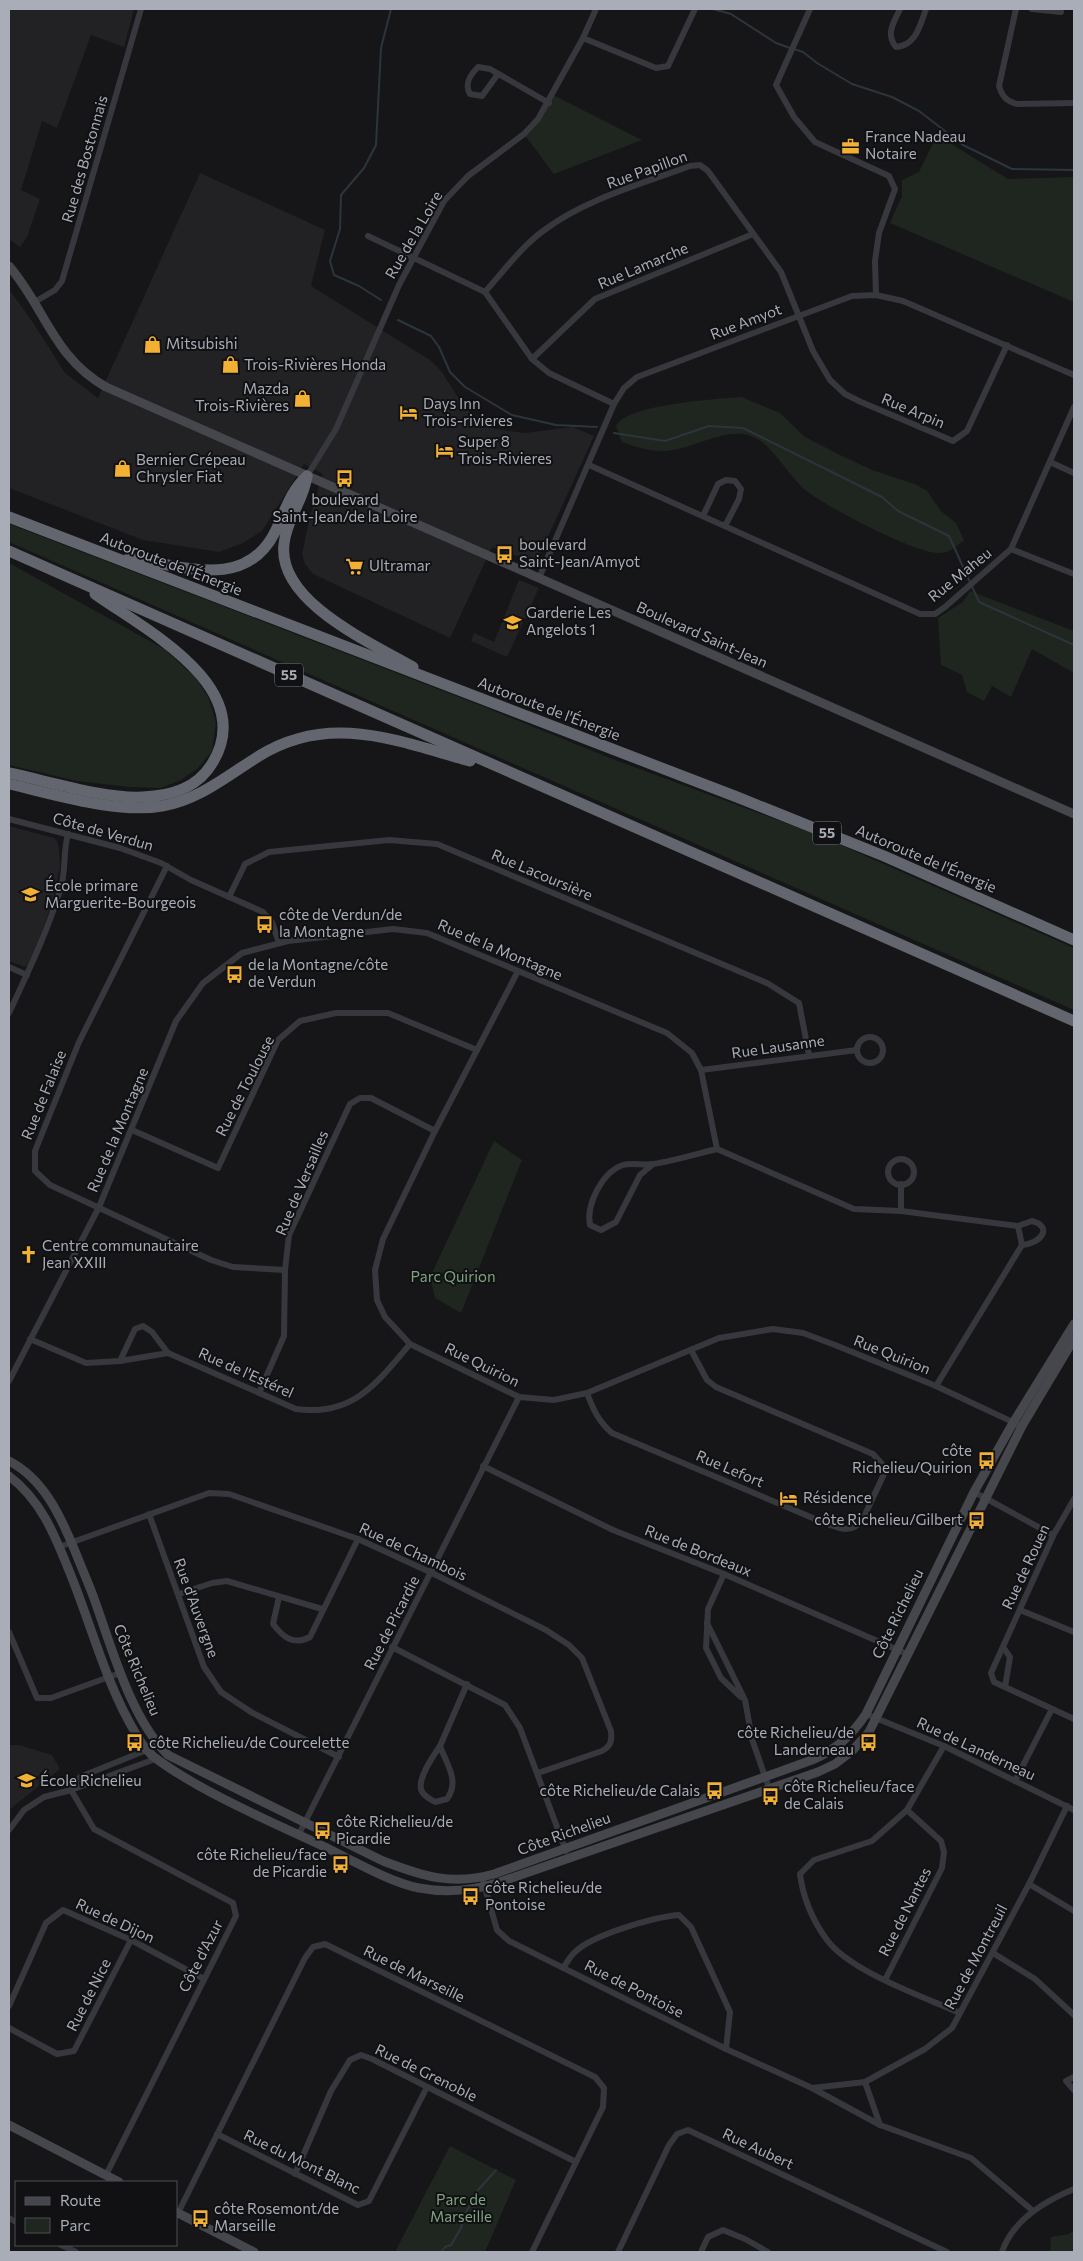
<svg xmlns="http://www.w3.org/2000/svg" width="1083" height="2261" viewBox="0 0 1083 2261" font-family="Commissioner,sans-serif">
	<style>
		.built { fill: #222225 }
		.green { fill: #1e261f }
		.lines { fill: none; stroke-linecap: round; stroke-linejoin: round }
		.stream { stroke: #2c353c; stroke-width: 2 }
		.street { stroke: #37383d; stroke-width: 6 }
		.secondary { stroke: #45474d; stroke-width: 9 }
		.highway { stroke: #63666e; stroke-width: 11 }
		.labels { text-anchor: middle; stroke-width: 4; stroke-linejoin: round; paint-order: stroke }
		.shield { fill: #111113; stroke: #7b7e86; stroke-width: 1 }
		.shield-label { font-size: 14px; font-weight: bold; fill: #a8adb8 }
		.poi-label { font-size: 15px; fill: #a8adb8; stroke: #111113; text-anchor: start }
		.street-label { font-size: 15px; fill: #a8adb8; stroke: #111113 }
		.park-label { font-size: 15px; fill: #7fa381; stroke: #111113 }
	</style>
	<rect width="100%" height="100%" fill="#161618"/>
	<g class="built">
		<polygon points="9,9 134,9 124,47 91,35 57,128 42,121 21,190 40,199 27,237 20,247 9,239"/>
		<polygon points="200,173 325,230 311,286 430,360 442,372 462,404 477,420 495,429 525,433 573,427 594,436 536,563 492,547 450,638 313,574 305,564 302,554 310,516 323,474 304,464 262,531 243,543 219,552 143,540 9,488 9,289 34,324 65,373 98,398"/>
		<polygon points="519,580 539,588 507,657 471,641 474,633 494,642"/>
		<polygon points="9,826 54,838 57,841 59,848 60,866 54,898 36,948 28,965 25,967 9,961"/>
		<polygon points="9,1745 19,1745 52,1755 60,1769 9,1810"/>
	</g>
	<g class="green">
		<polygon points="553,95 642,140 554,174 524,134"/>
		<polygon points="937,135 1008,179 1074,177 1074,302 890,223 902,196 902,180 919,172"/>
		<path d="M 741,397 L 780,413 L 805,437 L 840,455 L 872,470 L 917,485 L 927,491 L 941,511 L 956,523 L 964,540 C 956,547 948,554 937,553 C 913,552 824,506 804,489 C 789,475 777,454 761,441 C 735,422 700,446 673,450 C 654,453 639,448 622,442 L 616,426 C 618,423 621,419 624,418 C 648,404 712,399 741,397 Z"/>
		<polygon points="9,524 482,706 610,758 818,835 1074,948 1074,1010 9,542"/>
		<polygon points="9,563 164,649 196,678 209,699 216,723 212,751 198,768 181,780 161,788 130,787 77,781 9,765"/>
		<polygon points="970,591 1074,631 1074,673 1032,649 1011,697 992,686 984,701 967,692 962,675 941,665 938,618 963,602"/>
		<polygon points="494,1141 522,1160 461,1313 435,1298 430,1277"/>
		<polygon points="450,2146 516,2180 485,2252 395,2252"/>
		<polygon points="1074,2230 1074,2252 1050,2252 1051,2237 1069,2234"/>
	</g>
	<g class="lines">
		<g class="stream">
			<polyline points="713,9 731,14 776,43 790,48"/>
			<polyline points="794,49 803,52 817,63 852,84 892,97 919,111 963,145 1012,169 1074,170"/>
			<polyline points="381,300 359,286 334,275 330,261 340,229 341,195 364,168 376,145 381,48 391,9"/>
			<polyline points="398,320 431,336 439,347 450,372 465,387 512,415 556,425 597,427"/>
			<polyline points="614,433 665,441 709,426 743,428 882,497 898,511 949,536 979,602 1074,645"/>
			<polyline points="441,2252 445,2247 451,2245 461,2228 464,2216 478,2190 496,2170"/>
		</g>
		<g class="street">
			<polyline points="810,9 776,85 794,117 815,142 889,176 895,189 879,233 875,261 876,295"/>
			<path d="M 900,9 C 894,22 885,34 896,47 C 916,46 920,25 926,9"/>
			<path d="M 1016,9 L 999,86 C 1002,96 1006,101 1017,104 L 1074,103"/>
			<polyline points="1032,9 1061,12"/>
			<polyline points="583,38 656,68 668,66 695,9"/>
			<path d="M 498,74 L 482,96 L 470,94 C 464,84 470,75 478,67 L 490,69 L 549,103"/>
			<polyline points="368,236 485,292 532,359 549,373 614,404"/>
			<path d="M 485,292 C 503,272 521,247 543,231 C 585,199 642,184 690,166 L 700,165 L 708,171 L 781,272 L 813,351 L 830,380 L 845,394 L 861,402 L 953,441 L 967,431 L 1007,345"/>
			<polyline points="33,303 55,290 62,281 141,9"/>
			<polyline points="532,359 595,299 753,234"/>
			<polyline points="1050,462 1074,473"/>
			<polyline points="589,465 920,614 935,614 945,607 1011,549 1074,407"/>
			<polyline points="307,476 336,429 399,285 444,201 468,176 524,134 538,119 583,38 596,9"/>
			<polyline points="703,516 718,484 726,480 735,481 741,489 739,499 725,526"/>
			<polyline points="1011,549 1074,574"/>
			<polyline points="539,578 614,404 624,388 637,377 852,296 876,295 903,301 1074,375"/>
			<polyline points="9,819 120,848 161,863 191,880 263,912 272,922 279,943"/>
			<polyline points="167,866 79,1042 35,1151 35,1171 50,1185 211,1260 233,1267 285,1270"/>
			<polyline points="229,897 245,864 269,852 389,840 437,844 767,983 799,1003 809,1055"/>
			<polyline points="9,967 27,975"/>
			<polyline points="518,971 435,1131 383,1239 375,1270 377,1300 385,1317 410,1344 519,1397 554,1400 587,1393 719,1338 773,1329 803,1333 835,1345 936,1386 1017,1424"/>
			<path d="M 9,1013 C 28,972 48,931 61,887 C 66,870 63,851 68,834"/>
			<circle cx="870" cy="1050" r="13"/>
			<polyline points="701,1070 857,1050"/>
			<polyline points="132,1130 218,1168 278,1040 300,1021 336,1013 388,1013 477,1050"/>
			<path d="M 717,1149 L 854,1209 L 901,1211 L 1018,1226 L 1032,1221 C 1054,1227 1040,1244 1022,1245"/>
			<circle cx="901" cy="1172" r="13"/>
			<path d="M 652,1165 L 640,1175 L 616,1222 L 601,1230 L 590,1225 C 586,1205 602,1172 623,1165 C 632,1162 644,1166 653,1164 C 675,1161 696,1154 717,1149"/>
			<polyline points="901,1184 901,1211"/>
			<polyline points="30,1339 86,1363 120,1361 168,1353"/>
			<path d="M 120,1361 L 135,1329 L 143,1326 L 152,1332 L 168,1353 L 296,1409 C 353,1417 377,1383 410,1344"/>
			<polyline points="9,1381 99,1207 176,1021 203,983 242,953 288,941 393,929 427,933 667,1033 692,1053 701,1070 717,1149"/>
			<polyline points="936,1386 1022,1245 1018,1226"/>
			<polyline points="259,1393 284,1336 285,1270 289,1235 350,1104 360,1098 371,1098 435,1131"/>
			<path d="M 587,1393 C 593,1409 598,1421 612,1433 L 827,1524 C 842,1529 851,1533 862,1521 L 885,1472 L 883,1465 L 873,1454 L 716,1387 L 707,1380 L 691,1350"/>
			<polyline points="483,1466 613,1530 724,1574 907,1654"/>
			<polyline points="974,1492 1053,1535"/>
			<polyline points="1074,1499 1054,1534 991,1673 994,1682 1074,1719"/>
			<polyline points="149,1514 204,1667 221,1692 251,1712 339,1757"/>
			<path d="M 59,1547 L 209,1493 L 229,1494 L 358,1539 L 432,1573 L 546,1630 L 569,1645 L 582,1658 L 611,1731 C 612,1741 611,1746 602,1751 L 538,1773"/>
			<polyline points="724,1574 708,1609 706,1648 721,1678 741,1697"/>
			<polyline points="179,1594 212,1583 227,1581 322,1609"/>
			<path d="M 279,1597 L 273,1624 C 283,1637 293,1646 310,1637 L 358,1539"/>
			<polyline points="1020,1610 1074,1632"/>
			<polyline points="707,1623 745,1700 752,1739 769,1788"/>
			<polyline points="9,1632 37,1698 51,1698 120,1673"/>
			<polyline points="392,1647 505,1705 520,1728 566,1851"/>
			<polyline points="1003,1647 1010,1657 1005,1687"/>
			<polyline points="866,1714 944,1746 1074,1810"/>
			<path d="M 440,1746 C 447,1765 460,1781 447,1799 L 435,1802 C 430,1799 422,1795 421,1789 C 418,1777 434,1755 440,1746 Z"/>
			<polyline points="440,1746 467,1684"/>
			<path d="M 944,1746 L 907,1810 L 872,1841 L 814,1860 L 800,1874 C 803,1897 813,1921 827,1940 C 851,1972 924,1997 960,2013"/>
			<polyline points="1015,1781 1052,1709"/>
			<polyline points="71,1789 80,1777 159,1745"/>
			<polyline points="71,1790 94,1829 233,1903 236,1916 106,2175"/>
			<polyline points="9,1830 24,1810 44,1797 71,1790 158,1758"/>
			<polyline points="299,1834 519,1397"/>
			<polyline points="482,1877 497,1930 509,1941 726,2049 812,2088 880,2125 971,2158 1033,2211"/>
			<polyline points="1029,1884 1074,1911"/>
			<polyline points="993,1953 1035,1979 1074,2015"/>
			<path d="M 563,1968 C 567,1963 570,1956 575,1952 C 592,1935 654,1917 679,1915 L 691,1927 L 730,2012 L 726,2049"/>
			<polyline points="885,1980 942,1868 944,1852 941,1841 907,1810"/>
			<polyline points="9,2006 46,1923 63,1910 131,1940 204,1979"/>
			<polyline points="9,2028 57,2054 74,2051 131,1940"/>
			<polyline points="1074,2077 1066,2081 1074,2090"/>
			<polyline points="865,2082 880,2125"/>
			<polyline points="812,2088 865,2082 925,2049 952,2028 1029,1884 1067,1806"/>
			<polyline points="217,2134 358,2205 369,2201 427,2087"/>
			<polyline points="295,2174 331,2091 350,2060 361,2055 372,2059 576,2162"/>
			<polyline points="178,2213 305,1958 313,1947 325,1944 595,2077 604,2088 603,2107 532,2252"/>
			<polyline points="9,2218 16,2222"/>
			<polyline points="61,2245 76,2252"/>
			<polyline points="618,2252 669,2145 677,2134 688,2130 947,2252"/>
			<polyline points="701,2252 708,2237 723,2230 745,2239 768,2252"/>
			<path d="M 1002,2252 C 1012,2221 1045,2201 1074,2189"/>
		</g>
		<g class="secondary">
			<path d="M 9,266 C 45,308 54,358 106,387 L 1074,814"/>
			<path d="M 9,1461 C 44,1479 61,1517 75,1551 C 82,1569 90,1586 96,1604 C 113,1652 132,1720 168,1755 L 383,1861 C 422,1876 452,1886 494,1874 L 812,1760 C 836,1750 851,1736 866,1714 L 974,1492 L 1013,1423 L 1074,1324"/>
			<path d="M 9,1476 C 42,1501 55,1536 70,1573 C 92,1627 106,1684 136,1734 C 141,1743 149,1754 158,1760 C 205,1794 272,1822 325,1847 C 351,1860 392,1883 419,1888 C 446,1893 471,1891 497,1883 L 818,1772 L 835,1764 L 852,1751 L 869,1732 L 1022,1426 L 1074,1339"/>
			<polyline points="9,2125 119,2182"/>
			<polyline points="176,2212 254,2252"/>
		</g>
		<g class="highway">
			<path d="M 307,476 C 304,500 286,520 284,544 C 277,602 372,643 413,667"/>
			<polyline points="9,517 737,797 884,856 1074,940"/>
			<polyline points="9,551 1074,1021"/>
			<path d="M 129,558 C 180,565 245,592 275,532 C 285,512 290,491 307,476"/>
			<path d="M 9,773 C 48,781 104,799 143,797 C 172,796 198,788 213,762 C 258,686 142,628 95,594"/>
			<path d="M 9,784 C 54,794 117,814 162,806 C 199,800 228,775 259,756 C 330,712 397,741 470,761"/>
		</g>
	</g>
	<defs>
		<symbol id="office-bare" viewBox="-9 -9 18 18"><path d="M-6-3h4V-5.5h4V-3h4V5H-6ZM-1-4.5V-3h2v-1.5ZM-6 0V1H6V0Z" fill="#f2b134" stroke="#111113" stroke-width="2.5" paint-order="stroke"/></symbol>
		<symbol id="shop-bare" viewBox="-9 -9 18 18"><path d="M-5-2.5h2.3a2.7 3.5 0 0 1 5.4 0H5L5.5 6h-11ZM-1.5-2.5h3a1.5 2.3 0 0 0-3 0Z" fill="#f2b134" stroke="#111113" stroke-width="2.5" paint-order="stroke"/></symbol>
		<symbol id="hotel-bare" viewBox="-9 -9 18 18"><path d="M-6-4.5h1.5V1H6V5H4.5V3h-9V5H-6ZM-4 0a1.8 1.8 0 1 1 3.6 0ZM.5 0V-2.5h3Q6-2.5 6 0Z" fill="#f2b134" stroke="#111113" stroke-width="2.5" paint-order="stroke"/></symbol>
		<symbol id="bus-bare" viewBox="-9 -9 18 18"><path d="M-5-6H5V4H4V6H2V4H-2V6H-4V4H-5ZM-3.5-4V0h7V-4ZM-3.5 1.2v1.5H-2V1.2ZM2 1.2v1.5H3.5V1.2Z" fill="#f2b134" stroke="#111113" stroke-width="2.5" paint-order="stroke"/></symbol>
		<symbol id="supermarket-bare" viewBox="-9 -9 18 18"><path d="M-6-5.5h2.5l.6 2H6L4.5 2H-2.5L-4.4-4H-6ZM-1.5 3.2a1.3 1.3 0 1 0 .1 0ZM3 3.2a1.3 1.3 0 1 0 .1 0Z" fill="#f2b134" stroke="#111113" stroke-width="2.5" paint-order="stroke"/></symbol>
		<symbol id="school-bare" viewBox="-9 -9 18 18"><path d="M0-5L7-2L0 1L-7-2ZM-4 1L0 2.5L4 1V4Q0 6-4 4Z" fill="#f2b134" stroke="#111113" stroke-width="2.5" paint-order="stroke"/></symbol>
		<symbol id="church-bare" viewBox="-9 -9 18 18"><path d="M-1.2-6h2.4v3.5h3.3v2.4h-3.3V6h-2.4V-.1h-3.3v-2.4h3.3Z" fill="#f2b134" stroke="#111113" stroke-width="2.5" paint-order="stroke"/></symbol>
	</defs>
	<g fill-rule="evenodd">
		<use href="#office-bare" x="838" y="134" width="25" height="25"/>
		<use href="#shop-bare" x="140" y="332" width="25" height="25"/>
		<use href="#shop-bare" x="218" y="352" width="25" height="25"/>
		<use href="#shop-bare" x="290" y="386" width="25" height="25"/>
		<use href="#hotel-bare" x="396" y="400" width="25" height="25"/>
		<use href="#hotel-bare" x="432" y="438" width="25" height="25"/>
		<use href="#shop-bare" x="110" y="456" width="25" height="25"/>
		<use href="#bus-bare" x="332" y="466" width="25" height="25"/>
		<use href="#bus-bare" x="492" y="542" width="25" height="25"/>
		<use href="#supermarket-bare" x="342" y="554" width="25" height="25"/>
		<use href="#school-bare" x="500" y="610" width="25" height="25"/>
		<use href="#school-bare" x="18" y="882" width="25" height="25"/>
		<use href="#bus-bare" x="252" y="912" width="25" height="25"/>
		<use href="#bus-bare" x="222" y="962" width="25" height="25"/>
		<use href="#church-bare" x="16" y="1242" width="25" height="25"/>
		<use href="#bus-bare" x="974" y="1448" width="25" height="25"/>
		<use href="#hotel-bare" x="776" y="1486" width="25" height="25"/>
		<use href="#bus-bare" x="964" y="1508" width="25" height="25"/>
		<use href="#bus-bare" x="856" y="1730" width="25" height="25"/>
		<use href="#bus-bare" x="122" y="1730" width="25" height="25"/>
		<use href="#school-bare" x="14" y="1768" width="25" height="25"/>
		<use href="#bus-bare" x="702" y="1778" width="25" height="25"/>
		<use href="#bus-bare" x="758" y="1784" width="25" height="25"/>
		<use href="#bus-bare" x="310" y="1818" width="25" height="25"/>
		<use href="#bus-bare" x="328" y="1852" width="25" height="25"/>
		<use href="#bus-bare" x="458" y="1884" width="25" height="25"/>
		<use href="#bus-bare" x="188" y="2206" width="25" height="25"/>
	</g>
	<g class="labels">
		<g class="shield">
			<rect x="275" y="663.5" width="28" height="23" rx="4"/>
			<rect x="813" y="821.5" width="28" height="23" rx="4"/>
		</g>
		<g class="shield-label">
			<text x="289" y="680">55</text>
			<text x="827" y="838">55</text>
		</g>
		<g class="poi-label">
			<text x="865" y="142">France Nadeau<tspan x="865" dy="17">Notaire</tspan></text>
			<text x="166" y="349">Mitsubishi</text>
			<text x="244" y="370">Trois-Rivières Honda</text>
			<text x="289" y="394" text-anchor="end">Mazda<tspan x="289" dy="17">Trois-Rivières</tspan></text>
			<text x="423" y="409">Days Inn<tspan x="423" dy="17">Trois-rivieres</tspan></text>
			<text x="458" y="447">Super 8<tspan x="458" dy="17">Trois-Rivieres</tspan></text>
			<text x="136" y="465">Bernier Crépeau<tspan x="136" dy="17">Chrysler Fiat</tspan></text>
			<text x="345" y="505" text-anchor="middle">boulevard<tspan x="345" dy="17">Saint-Jean/de la Loire</tspan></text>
			<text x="519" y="550">boulevard<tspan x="519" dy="17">Saint-Jean/Amyot</tspan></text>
			<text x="369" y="571">Ultramar</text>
			<text x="526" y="618">Garderie Les<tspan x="526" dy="17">Angelots 1</tspan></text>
			<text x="45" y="891">École primare<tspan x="45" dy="17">Marguerite-Bourgeois</tspan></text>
			<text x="279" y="920">côte de Verdun/de<tspan x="279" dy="17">la Montagne</tspan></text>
			<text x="248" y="970">de la Montagne/côte<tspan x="248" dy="17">de Verdun</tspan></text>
			<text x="42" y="1251">Centre communautaire<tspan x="42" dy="17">Jean XXIII</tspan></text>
			<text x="972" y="1456" text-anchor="end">côte<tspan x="972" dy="17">Richelieu/Quirion</tspan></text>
			<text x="803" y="1503">Résidence</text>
			<text x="963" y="1525" text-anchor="end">côte Richelieu/Gilbert</text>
			<text x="854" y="1738" text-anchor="end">côte Richelieu/de<tspan x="854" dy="17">Landerneau</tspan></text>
			<text x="149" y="1748">côte Richelieu/de Courcelette</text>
			<text x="40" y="1786">École Richelieu</text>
			<text x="784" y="1792">côte Richelieu/face<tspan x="784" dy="17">de Calais</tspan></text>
			<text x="700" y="1796" text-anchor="end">côte Richelieu/de Calais</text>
			<text x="336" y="1827">côte Richelieu/de<tspan x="336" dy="17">Picardie</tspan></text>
			<text x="327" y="1860" text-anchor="end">côte Richelieu/face<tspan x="327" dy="17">de Picardie</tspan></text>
			<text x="485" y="1893">côte Richelieu/de<tspan x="485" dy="17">Pontoise</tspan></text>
			<text x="214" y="2214">côte Rosemont/de<tspan x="214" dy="17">Marseille</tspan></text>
		</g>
		<g class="street-label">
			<text transform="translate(85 159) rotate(-74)" y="5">Rue des Bostonnais</text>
			<text transform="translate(647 170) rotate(-20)" y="5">Rue Papillon</text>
			<text transform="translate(414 235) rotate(-60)" y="5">Rue de la Loire</text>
			<text transform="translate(643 266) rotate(-23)" y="5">Rue Lamarche</text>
			<text transform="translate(746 322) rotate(-21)" y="5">Rue Amyot</text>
			<text transform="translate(913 411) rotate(23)" y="5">Rue Arpin</text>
			<text transform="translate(171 564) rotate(21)" y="5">Autoroute de l'Énergie</text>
			<text transform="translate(960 575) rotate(-39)" y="5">Rue Maheu</text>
			<text transform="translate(702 635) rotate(24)" y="5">Boulevard Saint-Jean</text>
			<text transform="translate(549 709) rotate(21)" y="5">Autoroute de l'Énergie</text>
			<text transform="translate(103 832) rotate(16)" y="5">Côte de Verdun</text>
			<text transform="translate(926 859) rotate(23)" y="5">Autoroute de l'Énergie</text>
			<text transform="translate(542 875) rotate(23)" y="5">Rue Lacoursière</text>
			<text transform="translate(500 950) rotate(23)" y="5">Rue de la Montagne</text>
			<text transform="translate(778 1047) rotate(-8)" y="5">Rue Lausanne</text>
			<text transform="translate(245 1086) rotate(-63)" y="5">Rue de Toulouse</text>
			<text transform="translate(44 1095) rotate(-68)" y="5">Rue de Falaise</text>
			<text transform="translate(118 1130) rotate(-67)" y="5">Rue de la Montagne</text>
			<text transform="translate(302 1183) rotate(-67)" y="5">Rue de Versailles</text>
			<text transform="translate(892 1355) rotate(22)" y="5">Rue Quirion</text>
			<text transform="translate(482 1365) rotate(26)" y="5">Rue Quirion</text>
			<text transform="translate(246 1373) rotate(24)" y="5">Rue de l'Estérel</text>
			<text transform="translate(730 1469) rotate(23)" y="5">Rue Lefort</text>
			<text transform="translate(698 1551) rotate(22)" y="5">Rue de Bordeaux</text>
			<text transform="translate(413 1552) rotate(25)" y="5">Rue de Chambois</text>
			<text transform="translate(1026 1567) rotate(-65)" y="5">Rue de Rouen</text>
			<text transform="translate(196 1608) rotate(70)" y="5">Rue d'Auvergne</text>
			<text transform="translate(898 1614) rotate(-64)" y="5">Côte Richelieu</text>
			<text transform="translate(392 1623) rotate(-63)" y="5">Rue de Picardie</text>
			<text transform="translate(137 1670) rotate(67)" y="5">Côte Richelieu</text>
			<text transform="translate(976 1749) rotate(25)" y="5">Rue de Landerneau</text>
			<text transform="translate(564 1834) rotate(-20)" y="5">Côte Richelieu</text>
			<text transform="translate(905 1912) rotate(-63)" y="5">Rue de Nantes</text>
			<text transform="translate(115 1921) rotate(25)" y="5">Rue de Dijon</text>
			<text transform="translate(201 1956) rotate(-63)" y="5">Côte d'Azur</text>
			<text transform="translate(976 1957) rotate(-62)" y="5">Rue de Montreuil</text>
			<text transform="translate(414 1974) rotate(26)" y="5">Rue de Marseille</text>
			<text transform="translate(634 1989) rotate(27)" y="5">Rue de Pontoise</text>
			<text transform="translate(89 1995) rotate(-63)" y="5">Rue de Nice</text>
			<text transform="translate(426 2073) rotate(26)" y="5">Rue de Grenoble</text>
			<text transform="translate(758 2149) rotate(25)" y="5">Rue Aubert</text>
			<text transform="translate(302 2162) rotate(26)" y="5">Rue du Mont Blanc</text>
		</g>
		<g class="park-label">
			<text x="453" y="1282">Parc Quirion</text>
			<text x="461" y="2205">Parc de<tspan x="461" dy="17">Marseille</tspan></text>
		</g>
	</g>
	<rect width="1083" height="2261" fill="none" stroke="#a8adb8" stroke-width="20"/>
	<rect x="15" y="2181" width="162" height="65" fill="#111113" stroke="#4d4f55"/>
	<rect x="25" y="2197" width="25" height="8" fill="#45474d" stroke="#4d4f55"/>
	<text x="60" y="2206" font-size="15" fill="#a8adb8">Route</text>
	<rect x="25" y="2218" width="25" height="15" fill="#1e261f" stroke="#4d4f55"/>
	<text x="60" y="2231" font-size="15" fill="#a8adb8">Parc</text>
</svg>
